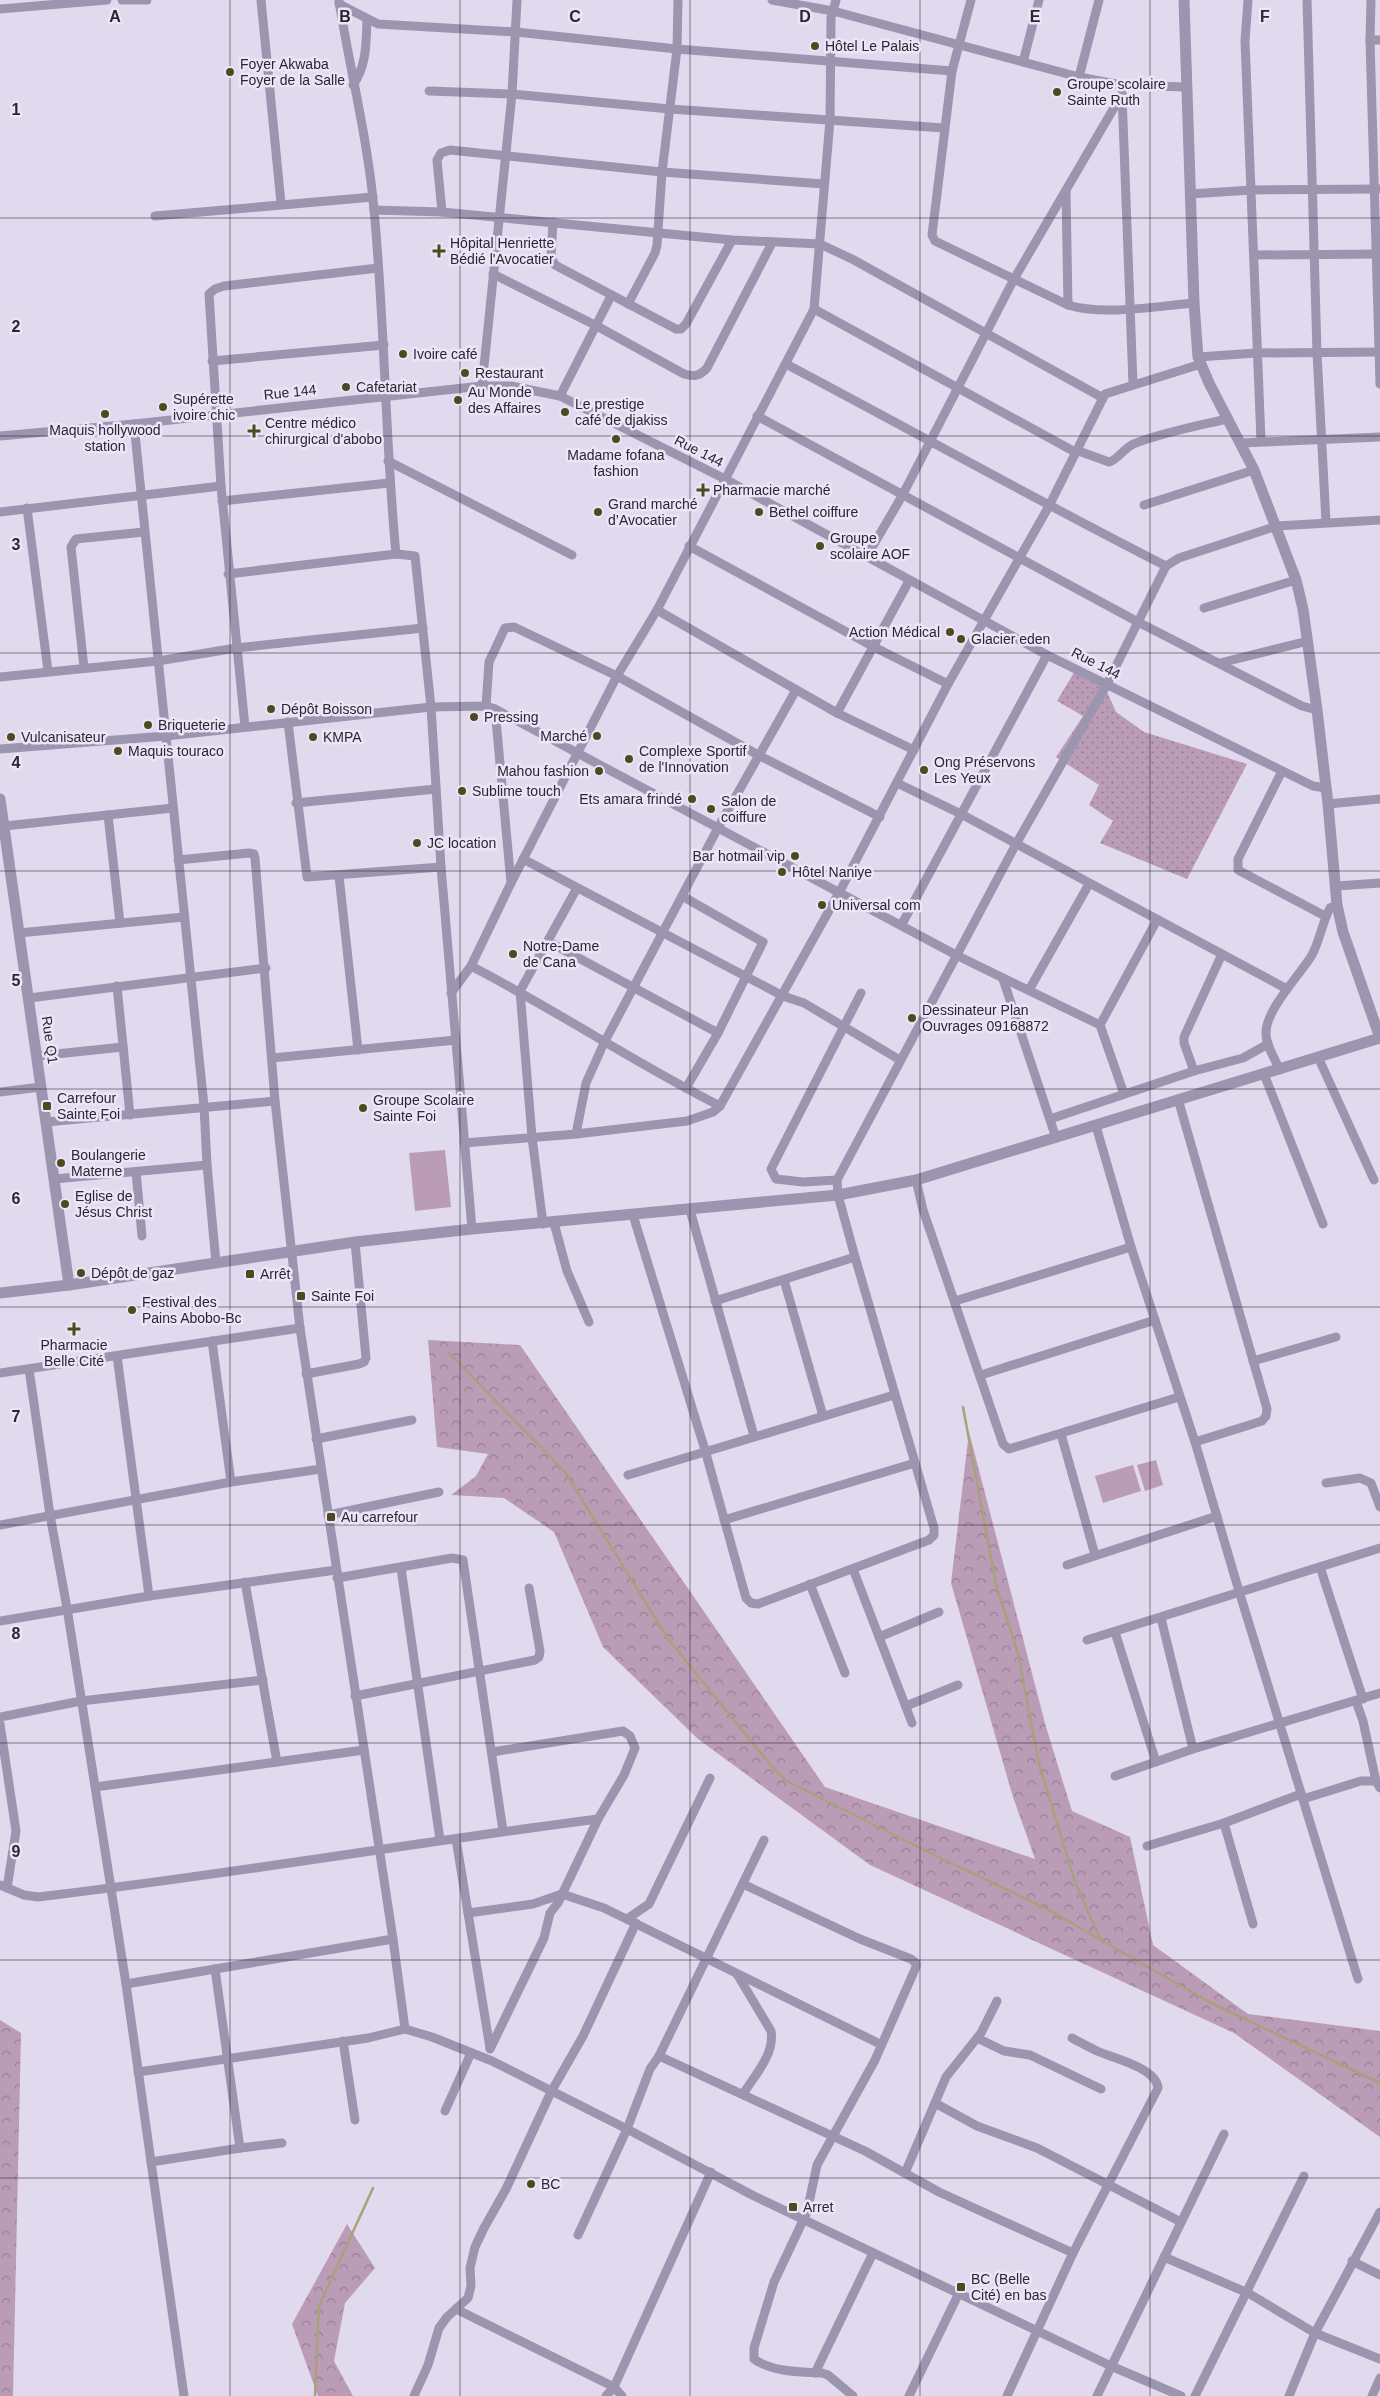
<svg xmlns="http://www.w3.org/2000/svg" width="1380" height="2396" viewBox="0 0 1380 2396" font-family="Arial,sans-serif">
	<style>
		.green { fill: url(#green-dots) }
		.forest { fill: url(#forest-crowns) }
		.pitch { fill: #bb9cb7 }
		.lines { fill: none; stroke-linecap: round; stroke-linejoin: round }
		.stream { stroke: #a8a17c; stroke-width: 2.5 }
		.minor { stroke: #9c95b0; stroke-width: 9 }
		.tertiary { stroke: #9c95b0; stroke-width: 11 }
		.grid { fill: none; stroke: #282732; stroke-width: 1; stroke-opacity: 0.55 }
		.poi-dot { fill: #4f4921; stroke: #ebe5f7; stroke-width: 2 }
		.labels { text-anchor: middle; stroke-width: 5; stroke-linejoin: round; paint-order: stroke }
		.poi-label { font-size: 14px; fill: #282732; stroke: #ebe5f7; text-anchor: start }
		.street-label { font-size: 14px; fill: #282732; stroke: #ebe5f7 }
		.grid-label { font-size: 16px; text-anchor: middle; font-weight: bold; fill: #282732; stroke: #ebe5f7; stroke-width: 5; stroke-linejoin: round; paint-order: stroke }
	</style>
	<defs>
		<pattern id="green-dots" width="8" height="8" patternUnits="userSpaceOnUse" patternTransform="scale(1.25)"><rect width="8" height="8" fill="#bb9cb7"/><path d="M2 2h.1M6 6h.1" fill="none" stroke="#987f95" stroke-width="1.8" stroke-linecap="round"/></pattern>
		<pattern id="forest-crowns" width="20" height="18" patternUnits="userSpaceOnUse" patternTransform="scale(1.25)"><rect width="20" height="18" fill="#bb9cb7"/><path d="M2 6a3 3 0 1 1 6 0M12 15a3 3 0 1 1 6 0" fill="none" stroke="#987f95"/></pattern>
	</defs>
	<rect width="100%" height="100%" fill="#e1daee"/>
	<polygon class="green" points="1076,669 1101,678 1116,712 1144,732 1247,764 1187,879 1100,843 1113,821 1089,805 1099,785 1056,757 1083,716 1057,701"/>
	<g class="forest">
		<polygon points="428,1340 520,1345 825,1787 1035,1859 1013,1797 951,1583 969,1432 1046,1727 1072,1811 1130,1837 1153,1945 1248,2014 1380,2031 1380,2137 1234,2033 870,1865 698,1739 603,1647 554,1532 504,1498 451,1495 476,1476 488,1454 437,1447"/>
		<polygon points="0,2020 21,2033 13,2396 0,2396"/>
		<polygon points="347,2224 375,2268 345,2303 334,2361 353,2396 318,2396 292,2324"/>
	</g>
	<g class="pitch">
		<polygon points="445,1150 451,1207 415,1211 409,1153"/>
		<polygon points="1156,1460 1163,1485 1145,1491 1137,1465"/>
		<polygon points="1133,1465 1141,1491 1103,1503 1095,1476"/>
	</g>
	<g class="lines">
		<g class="stream">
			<polyline points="449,1353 565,1472 668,1639 773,1768 787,1781 920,1848 1049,1910 1209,2002 1380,2083"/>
			<polyline points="963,1407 996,1585 1018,1654 1039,1764 1075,1882 1100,1939"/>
			<polyline points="315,2396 319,2306 373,2188"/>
		</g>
		<g class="minor">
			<polyline points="122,0 147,0"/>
			<polyline points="261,0 281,203"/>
			<polyline points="772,0 833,11 1079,77 1121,85 1186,87"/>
			<path d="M 971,0 L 952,71 L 932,235 L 935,241 L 1068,305 C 1103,316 1157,306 1194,303"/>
			<polyline points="1248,0 1245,41 1261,441"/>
			<polyline points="1307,0 1317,353 1326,522"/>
			<polyline points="1371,0 1370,40 1380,384"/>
			<path d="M 339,1 C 350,70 368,140 374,210 C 385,324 385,440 396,554"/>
			<polyline points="339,4 378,24 516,32 677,49 952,71"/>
			<polyline points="0,9 107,0"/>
			<polyline points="1370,40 1380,40"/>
			<polyline points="1023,62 1039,0"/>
			<polyline points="1079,77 1099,0"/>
			<path d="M 353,85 C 367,65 366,43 367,20"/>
			<polyline points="429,91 512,94 670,109 944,128"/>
			<polyline points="1122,94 1133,384"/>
			<polyline points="1066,191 1068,305"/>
			<polyline points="1190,194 1252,190 1380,189"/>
			<polyline points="374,210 442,212 732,240 820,244 852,259 1103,398"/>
			<polyline points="442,212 437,160 441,153 450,150 662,172 824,184"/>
			<polyline points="155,216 373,197"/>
			<polyline points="553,222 551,257 555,265 676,329 681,329 686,324 732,240"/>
			<polyline points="1255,255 1380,254"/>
			<path d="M 493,274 L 595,325 L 684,374 C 694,377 700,376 707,368 L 772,243"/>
			<polyline points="628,304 655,253 657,245 662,172 677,49 678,0"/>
			<polyline points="814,309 1075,452"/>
			<polyline points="1198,357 1256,353 1379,352"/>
			<polyline points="212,361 384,345"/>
			<path d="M 786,364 C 913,431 1038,501 1166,566"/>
			<polyline points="482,386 512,94 517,0"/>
			<polyline points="560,396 611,296"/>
			<polyline points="757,416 1138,622 1302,706 1317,710"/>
			<polyline points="134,424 204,1106 207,1165 216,1263"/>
			<polyline points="0,436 134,424 482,386 511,386 560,396 725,479 1047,655 1313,786 1326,788"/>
			<polyline points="1240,443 1380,437"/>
			<path d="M 1076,450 L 1109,462 C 1118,460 1124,447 1136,443 C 1165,432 1197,426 1227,419"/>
			<polyline points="388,461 572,555"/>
			<polyline points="222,501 389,483"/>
			<polyline points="1144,505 1254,470"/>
			<polyline points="27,508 48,671"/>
			<polyline points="0,512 221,486"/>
			<polyline points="689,546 874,647 948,684"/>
			<polyline points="867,556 902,496 1014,279 1122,94"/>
			<polyline points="228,574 396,554 415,556 431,707 441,867 472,1229"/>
			<polyline points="1204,608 1296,580"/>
			<polyline points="657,610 837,713 914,750"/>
			<polyline points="1220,663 1308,641"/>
			<polyline points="84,668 71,547 76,539 144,532"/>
			<polyline points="0,677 158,661 236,648 423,628"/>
			<polyline points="486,706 489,662 505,628 514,627 617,676 760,756 880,817"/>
			<polyline points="495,709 511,883"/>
			<polyline points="837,713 909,581"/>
			<polyline points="288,722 307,877 441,867"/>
			<polyline points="245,727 221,486 209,294 215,289 224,286 378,268"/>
			<polyline points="0,749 166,736 431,707 486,706 495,709 958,956 1100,1025 1124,1094"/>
			<polyline points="1282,771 1238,859 1238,870 1325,916"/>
			<polyline points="897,783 961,814 1287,989"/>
			<polyline points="296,803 436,789"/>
			<polyline points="1328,804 1380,799"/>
			<polyline points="108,815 120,923"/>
			<polyline points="5,826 173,808"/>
			<polyline points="523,859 783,996 804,1003 900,1060"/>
			<polyline points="178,860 249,853 254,854 255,858 275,1101 300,1328 393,1939 405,2029"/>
			<polyline points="339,876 358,1050"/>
			<polyline points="1336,886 1380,883"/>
			<polyline points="682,896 763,942 718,1033"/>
			<polyline points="902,924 1047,655"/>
			<polyline points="19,933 184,917"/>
			<polyline points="549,942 718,1033 686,1088"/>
			<path d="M 471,966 C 556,1010 635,1063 720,1106"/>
			<polyline points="1003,979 1056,1138"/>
			<polyline points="117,986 130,1115"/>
			<polyline points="1029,990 1089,884"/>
			<polyline points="451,993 471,966 511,883 617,676 657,610 814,309 830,120 831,18 836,0"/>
			<polyline points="29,998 266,968"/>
			<polyline points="1100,1025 1157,920"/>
			<polyline points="37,1056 123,1047"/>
			<polyline points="1318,1057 1374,1180"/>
			<polyline points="272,1058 456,1040"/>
			<path d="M 1280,1070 C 1275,1059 1266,1046 1266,1034 C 1265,1010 1300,975 1312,955 C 1320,940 1322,923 1330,908 L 1337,905"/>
			<polyline points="1194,1071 1184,1043 1184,1037 1222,954"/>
			<polyline points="1264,1074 1323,1224"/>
			<polyline points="0,1092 41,1087"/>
			<polyline points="1178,1099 1267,1409 1266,1416 1262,1421 1195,1442"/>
			<polyline points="1050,1119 1194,1071 1243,1058 1268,1044"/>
			<polyline points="46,1122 275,1101"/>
			<polyline points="1096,1126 1131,1247 1195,1442 1239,1591 1358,1979"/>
			<polyline points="576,1134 586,1083 604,1043 719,826 796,690"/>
			<polyline points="464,1143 576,1134 687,1121 713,1112 720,1106 840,891 948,684 1049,506 1105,394 1201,364"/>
			<polyline points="136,1172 142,1236"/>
			<polyline points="54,1179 207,1165"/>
			<polyline points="837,1180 803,1182 776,1179 771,1169 861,993"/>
			<polyline points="916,1180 923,1210 1003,1444 1009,1449 1179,1397"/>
			<polyline points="690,1210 754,1436"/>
			<polyline points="633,1215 705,1450 746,1598 751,1603 758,1604 929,1540 934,1535 934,1528 855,1257 838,1195 837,1180 1016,844 1107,684 1166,566 1179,558 1277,526 1380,520"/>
			<polyline points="554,1223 567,1271 589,1322"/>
			<polyline points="543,1224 532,1137 520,991 577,888"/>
			<polyline points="784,1280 823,1416"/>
			<polyline points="715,1301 855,1257"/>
			<polyline points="955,1301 1131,1247"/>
			<polyline points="212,1341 231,1482"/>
			<polyline points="117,1356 149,1596"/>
			<polyline points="1253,1361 1336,1337"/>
			<polyline points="29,1369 50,1515 67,1608 126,1984 184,2396"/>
			<polyline points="0,1373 300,1328"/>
			<polyline points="306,1374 359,1364 364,1362 366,1358 355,1242"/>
			<polyline points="981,1375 1155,1320"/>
			<polyline points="1061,1434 1095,1555"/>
			<polyline points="316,1439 412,1420"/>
			<polyline points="628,1475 894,1395"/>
			<polyline points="1326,1483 1360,1478 1371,1483 1380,1507"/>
			<polyline points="328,1515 439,1492"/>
			<polyline points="724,1520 915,1463"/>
			<polyline points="0,1525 231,1482 321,1469"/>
			<polyline points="1067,1565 1217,1516"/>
			<polyline points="1320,1567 1363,1699"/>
			<polyline points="401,1568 440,1840"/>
			<polyline points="853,1569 912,1723"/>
			<polyline points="337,1578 452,1558 463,1560 503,1831"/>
			<polyline points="245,1582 277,1762"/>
			<polyline points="810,1584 845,1673"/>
			<polyline points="1161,1618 1193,1749"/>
			<polyline points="0,1621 149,1596 336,1570"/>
			<polyline points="1115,1632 1156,1762"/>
			<polyline points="879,1637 939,1612"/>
			<polyline points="1087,1640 1380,1548"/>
			<polyline points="355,1696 535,1660 539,1657 540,1651 529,1588"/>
			<polyline points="1356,1701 1363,1721 1376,1781"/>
			<polyline points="906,1706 958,1685"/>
			<polyline points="0,1717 81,1701 263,1680"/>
			<polyline points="0,1724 16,1831 7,1888"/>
			<polyline points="1115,1776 1193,1749 1380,1693"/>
			<polyline points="95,1787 364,1750"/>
			<polyline points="1303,1799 1361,1781 1376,1781 1380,1788"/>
			<polyline points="456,1839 490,2048"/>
			<polyline points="1147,1846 1224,1823"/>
			<path d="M 743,1884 L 860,1939 L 911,1959 L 916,1963 L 916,1967 L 875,2060 L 817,2165 L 807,2212 L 774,2282 L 754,2348 L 754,2359 C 772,2372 800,2372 822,2373 L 828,2375 L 853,2396"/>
			<path d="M 0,1885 L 24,1895 L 38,1897 C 226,1875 411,1843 598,1819"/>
			<polyline points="468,1913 533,1904 562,1894 604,1908 880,2044"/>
			<polyline points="627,1919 649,1904 710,1778"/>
			<polyline points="1253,1924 1224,1823 1301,1794"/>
			<polyline points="215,1969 240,2148 282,2143"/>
			<path d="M 737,1974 L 771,2031 C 775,2054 755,2075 743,2094"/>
			<polyline points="126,1984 393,1939"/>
			<polyline points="977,2038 1004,2051 1030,2055 1101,2089"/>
			<polyline points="343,2041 355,2120"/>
			<polyline points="490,2049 544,1938 550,1913 558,1903 598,1819 624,1775 635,1748 630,1736 623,1731 492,1752"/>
			<polyline points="659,2056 865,2151 939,2192 1073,2253"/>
			<polyline points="138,2072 368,2038 405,2029 432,2037 492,2061 627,2129 754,2196 1111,2366 1181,2396"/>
			<polyline points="935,2103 977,2126 1037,2148 1181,2222"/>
			<polyline points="445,2111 471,2053"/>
			<polyline points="151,2162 240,2148"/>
			<polyline points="905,2173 946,2077 981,2033 997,2001"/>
			<polyline points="578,2235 627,2129 650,2069 659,2056 764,1840"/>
			<polyline points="1164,2257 1248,2293 1315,2333 1380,2359"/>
			<polyline points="1352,2261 1380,2275"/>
			<polyline points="456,2309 614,2387 622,2396"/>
			<polyline points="815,2373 873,2253"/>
			<polyline points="414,2396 428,2365 439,2328 447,2317 468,2298 471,2286 470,2268 475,2247 484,2228 506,2189 551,2092 583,2036 636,1923"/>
			<polyline points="606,2396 614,2387 711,2172"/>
			<polyline points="909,2396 959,2293"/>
			<path d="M 1007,2396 L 1073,2253 L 1158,2088 C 1157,2068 1113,2058 1097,2051 C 1089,2047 1081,2043 1072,2038"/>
			<polyline points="1097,2396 1224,2134"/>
			<polyline points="1195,2396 1304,2176"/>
			<polyline points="1289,2396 1315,2333 1380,2212"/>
			<polyline points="1372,2396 1380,2378"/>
		</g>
		<g class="tertiary">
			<polyline points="0,799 69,1285"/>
			<polyline points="0,1293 69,1285 355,1242 472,1229 838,1195 916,1180 1380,1038 1343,932 1337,905 1328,804 1317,710 1303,609 1296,580 1254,470 1209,383 1198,357 1194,303 1184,0"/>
		</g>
	</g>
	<path class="grid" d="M 230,0 L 230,2396M 460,0 L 460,2396M 690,0 L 690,2396M 920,0 L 920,2396M 1150,0 L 1150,2396M 0,218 L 1380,218M 0,436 L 1380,436M 0,653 L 1380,653M 0,871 L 1380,871M 0,1089 L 1380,1089M 0,1307 L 1380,1307M 0,1525 L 1380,1525M 0,1743 L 1380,1743M 0,1960 L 1380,1960M 0,2178 L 1380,2178"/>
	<g class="poi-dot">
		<circle cx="815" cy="46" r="5"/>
		<circle cx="230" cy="72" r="5"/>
		<circle cx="1057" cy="92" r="5"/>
		<path d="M436.5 243.5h5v5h5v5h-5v5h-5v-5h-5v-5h5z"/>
		<circle cx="403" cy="354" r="5"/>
		<circle cx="465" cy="373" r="5"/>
		<circle cx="346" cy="387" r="5"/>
		<circle cx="458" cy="400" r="5"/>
		<circle cx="163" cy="407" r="5"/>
		<circle cx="565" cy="412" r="5"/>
		<circle cx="105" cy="414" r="5"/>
		<path d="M251.5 423.5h5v5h5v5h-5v5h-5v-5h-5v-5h5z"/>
		<circle cx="616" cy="439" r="5"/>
		<path d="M700.5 482.5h5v5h5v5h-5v5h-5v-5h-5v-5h5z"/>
		<circle cx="598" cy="512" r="5"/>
		<circle cx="759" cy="512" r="5"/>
		<circle cx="820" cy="546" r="5"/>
		<circle cx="950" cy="632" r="5"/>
		<circle cx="961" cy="639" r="5"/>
		<circle cx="271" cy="709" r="5"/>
		<circle cx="474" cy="717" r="5"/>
		<circle cx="148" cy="725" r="5"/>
		<circle cx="597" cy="736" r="5"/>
		<circle cx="11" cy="737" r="5"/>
		<circle cx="313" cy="737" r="5"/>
		<circle cx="118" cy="751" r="5"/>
		<circle cx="629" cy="759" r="5"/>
		<circle cx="924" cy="770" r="5"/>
		<circle cx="599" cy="771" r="5"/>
		<circle cx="462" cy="791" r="5"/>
		<circle cx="692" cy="799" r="5"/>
		<circle cx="711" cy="809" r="5"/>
		<circle cx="417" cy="843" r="5"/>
		<circle cx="795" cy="856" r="5"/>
		<circle cx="782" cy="872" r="5"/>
		<circle cx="822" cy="905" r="5"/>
		<circle cx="513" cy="954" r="5"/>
		<circle cx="912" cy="1018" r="5"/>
		<rect x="42" y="1101" width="10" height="10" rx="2.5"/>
		<circle cx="363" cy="1108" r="5"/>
		<circle cx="61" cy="1163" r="5"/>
		<circle cx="65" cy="1204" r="5"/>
		<circle cx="81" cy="1273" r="5"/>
		<rect x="245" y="1269" width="10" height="10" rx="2.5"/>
		<rect x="296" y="1291" width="10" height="10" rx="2.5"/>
		<circle cx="132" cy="1310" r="5"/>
		<path d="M71.5 1321.5h5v5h5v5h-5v5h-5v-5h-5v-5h5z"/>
		<rect x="326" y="1512" width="10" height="10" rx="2.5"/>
		<circle cx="531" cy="2184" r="5"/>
		<rect x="788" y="2202" width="10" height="10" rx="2.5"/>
		<rect x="956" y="2282" width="10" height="10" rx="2.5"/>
	</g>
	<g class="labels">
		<g class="poi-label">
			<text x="825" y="51">Hôtel Le Palais</text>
			<text x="240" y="69">Foyer Akwaba<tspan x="240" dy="16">Foyer de la Salle</tspan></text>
			<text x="1067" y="89">Groupe scolaire<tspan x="1067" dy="16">Sainte Ruth</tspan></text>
			<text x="450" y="248">Hôpital Henriette<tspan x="450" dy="16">Bédié l'Avocatier</tspan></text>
			<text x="413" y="359">Ivoire café</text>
			<text x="475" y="378">Restaurant</text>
			<text x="356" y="392">Cafetariat</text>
			<text x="468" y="397">Au Monde<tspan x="468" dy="16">des Affaires</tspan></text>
			<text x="173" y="404">Supérette<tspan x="173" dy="16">ivoire chic</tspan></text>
			<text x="575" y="409">Le prestige<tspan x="575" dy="16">café de djakiss</tspan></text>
			<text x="265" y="428">Centre médico<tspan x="265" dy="16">chirurgical d'abobo</tspan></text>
			<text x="105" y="435" text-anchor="middle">Maquis hollywood<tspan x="105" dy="16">station</tspan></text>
			<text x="616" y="460" text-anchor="middle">Madame fofana<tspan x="616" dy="16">fashion</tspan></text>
			<text x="713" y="495">Pharmacie marché</text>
			<text x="608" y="509">Grand marché<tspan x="608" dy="16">d’Avocatier</tspan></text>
			<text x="769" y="517">Bethel coiffure</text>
			<text x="830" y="543">Groupe<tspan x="830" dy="16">scolaire AOF</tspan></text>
			<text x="940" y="637" text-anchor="end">Action Médical</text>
			<text x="971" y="644">Glacier eden</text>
			<text x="281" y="714">Dépôt Boisson</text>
			<text x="484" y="722">Pressing</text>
			<text x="158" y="730">Briqueterie</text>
			<text x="587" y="741" text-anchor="end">Marché</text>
			<text x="21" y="742">Vulcanisateur</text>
			<text x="323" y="742">KMPA</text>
			<text x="128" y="756">Maquis touraco</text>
			<text x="639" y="756">Complexe Sportif<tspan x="639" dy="16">de l'Innovation</tspan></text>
			<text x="934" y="767">Ong Préservons<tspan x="934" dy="16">Les Yeux</tspan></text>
			<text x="589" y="776" text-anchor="end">Mahou fashion</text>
			<text x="472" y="796">Sublime touch</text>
			<text x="682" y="804" text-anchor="end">Ets amara frindé</text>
			<text x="721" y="806">Salon de<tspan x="721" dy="16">coiffure</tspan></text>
			<text x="427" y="848">JC location</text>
			<text x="785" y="861" text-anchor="end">Bar hotmail vip</text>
			<text x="792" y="877">Hôtel Naniye</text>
			<text x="832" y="910">Universal com</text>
			<text x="523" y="951">Notre-Dame<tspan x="523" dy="16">de Cana</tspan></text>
			<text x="922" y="1015">Dessinateur Plan<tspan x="922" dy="16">Ouvrages 09168872</tspan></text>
			<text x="57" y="1103">Carrefour<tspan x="57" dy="16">Sainte Foi</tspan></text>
			<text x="373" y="1105">Groupe Scolaire<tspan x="373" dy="16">Sainte Foi</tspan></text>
			<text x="71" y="1160">Boulangerie<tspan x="71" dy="16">Materne</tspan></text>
			<text x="75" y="1201">Eglise de<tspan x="75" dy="16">Jésus Christ</tspan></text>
			<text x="91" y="1278">Dépôt de gaz</text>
			<text x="260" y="1279">Arrêt</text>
			<text x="311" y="1301">Sainte Foi</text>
			<text x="142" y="1307">Festival des<tspan x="142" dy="16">Pains Abobo-Bc</tspan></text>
			<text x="74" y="1350" text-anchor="middle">Pharmacie<tspan x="74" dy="16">Belle Cité</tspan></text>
			<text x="341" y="1522">Au carrefour</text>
			<text x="541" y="2189">BC</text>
			<text x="803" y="2212">Arret</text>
			<text x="971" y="2284">BC (Belle<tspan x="971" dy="16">Cité) en bas</tspan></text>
		</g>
		<g class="street-label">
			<text transform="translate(290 392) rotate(-6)" y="5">Rue 144</text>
			<text transform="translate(699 451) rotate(27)" y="5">Rue 144</text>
			<text transform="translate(1096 663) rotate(27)" y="5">Rue 144</text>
			<text transform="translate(50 1040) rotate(82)" y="5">Rue Q1</text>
		</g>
	</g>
	<g class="grid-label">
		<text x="115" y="22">A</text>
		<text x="345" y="22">B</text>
		<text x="575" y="22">C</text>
		<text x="805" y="22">D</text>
		<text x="1035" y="22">E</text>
		<text x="1265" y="22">F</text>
		<text x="16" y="115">1</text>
		<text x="16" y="332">2</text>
		<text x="16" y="550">3</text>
		<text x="16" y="768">4</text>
		<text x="16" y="986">5</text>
		<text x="16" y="1204">6</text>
		<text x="16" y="1422">7</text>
		<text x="16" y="1639">8</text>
		<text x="16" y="1857">9</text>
	</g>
</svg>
